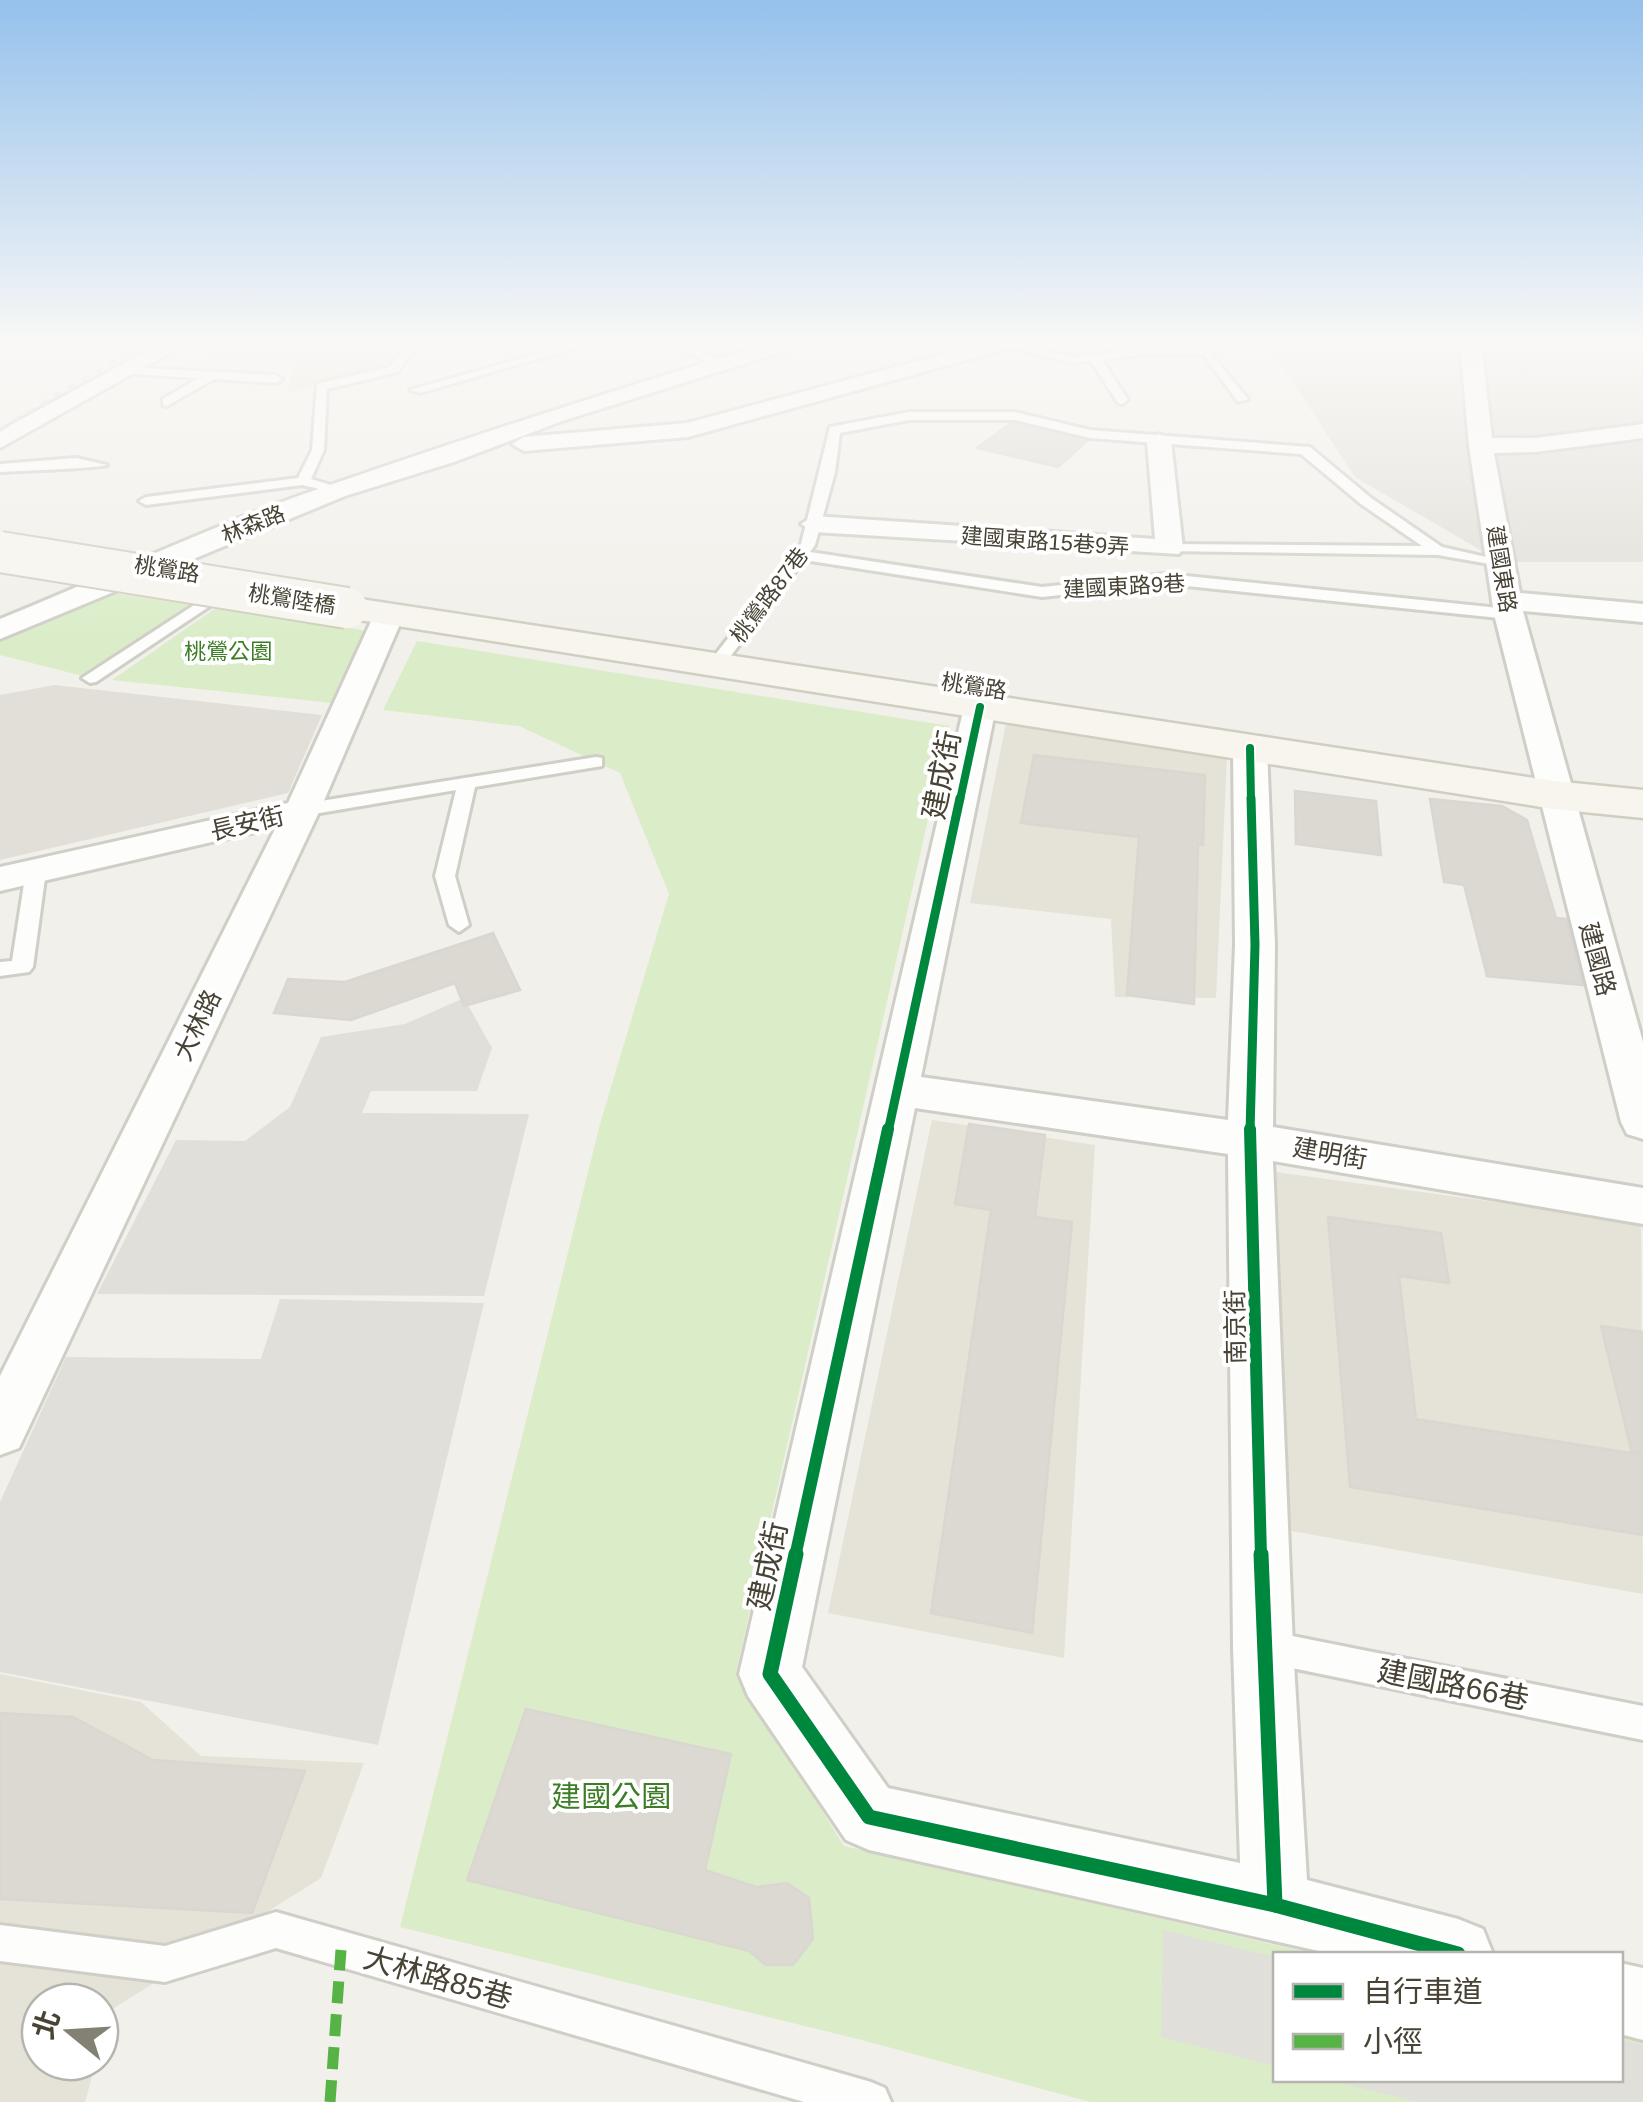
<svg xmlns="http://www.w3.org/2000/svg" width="1643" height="2102" viewBox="0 0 1643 2102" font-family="Arial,'Noto Sans TC',sans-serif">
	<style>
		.residential { fill: #e5e2d7 }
		.industrial { fill: #e1dfd8 }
		.green { fill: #daedc8 }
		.parking { fill: #e0dfda }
		.building { fill: #dbd9d2; stroke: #d9d7d0; stroke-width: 2.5 }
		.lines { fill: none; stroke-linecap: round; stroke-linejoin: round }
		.service-casing { stroke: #cfcec7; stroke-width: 6 }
		.minor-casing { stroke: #cfcec7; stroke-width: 6 }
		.secondary-casing { stroke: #d1cec1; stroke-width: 5 }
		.service { fill: #fdfdfc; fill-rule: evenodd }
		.minor { fill: #fdfdfc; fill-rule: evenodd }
		.secondary { fill: #f7f5ee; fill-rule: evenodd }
		.rail { stroke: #d9d9d8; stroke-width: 4; stroke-dasharray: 8 8; stroke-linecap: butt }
		.secondary-bridge-casing { stroke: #d1cec1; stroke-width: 44; stroke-linecap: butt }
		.secondary-bridge { stroke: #f7f5ee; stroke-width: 40 }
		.quiet { stroke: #57b346; stroke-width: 11; stroke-dasharray: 22 11; stroke-linecap: butt }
		.cycleway-far3-casing { stroke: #fff; stroke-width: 12 }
		.cycleway-far2-casing { stroke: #fff; stroke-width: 15 }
		.cycleway-far1-casing { stroke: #fff; stroke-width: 19 }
		.cycleway-casing { stroke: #fff; stroke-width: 21 }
		.cycleway-far3 { stroke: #00873e; stroke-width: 8 }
		.cycleway-far2 { stroke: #00873e; stroke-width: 9 }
		.cycleway-far1 { stroke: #00873e; stroke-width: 12 }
		.cycleway { stroke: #00873e; stroke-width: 15 }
		.labels { text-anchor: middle; stroke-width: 8; stroke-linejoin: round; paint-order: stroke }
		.far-street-label { font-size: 22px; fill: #484335; stroke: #fff }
		.far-park-label { font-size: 22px; fill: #3c7d25; stroke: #fff }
		.street-label { font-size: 25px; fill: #484335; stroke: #fff }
		.near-street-label { font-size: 30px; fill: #484335; stroke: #fff }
		.near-park-label { font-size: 30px; fill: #3c7d25; stroke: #fff }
	</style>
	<rect width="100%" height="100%" fill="#f1f0ea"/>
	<g class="residential">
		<polygon points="217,341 393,341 390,365 288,392 295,360 209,361"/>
		<polygon points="1006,723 1227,756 1216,998 1115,997 1111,919 970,903"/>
		<polygon points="932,1120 1095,1145 1064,1658 828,1613"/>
		<polygon points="1268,1171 1641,1222 1643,1594 1286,1530"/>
		<polygon points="0,1674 141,1702 201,1756 364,1763 321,1878 111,2010 100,2049 100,2002 40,2002 40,2062 96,2062 85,2102 0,2102"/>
	</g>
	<g class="industrial">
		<polygon points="1215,341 1643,341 1643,562 1501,562 1355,477 1269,346"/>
		<polygon points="54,685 322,715 288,793 0,860 0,695"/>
	</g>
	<g class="green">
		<polygon points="106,592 193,605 83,676 0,655 0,639"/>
		<polygon points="216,608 369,631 332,703 112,680"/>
		<polygon points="417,641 949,726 736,1672 844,1846 1315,1954 1276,1954 1276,2080 1620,2080 1621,2025 1643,2030 1643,2102 1090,2102 862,2040 400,1927 600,1124 669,894 620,773 519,726 383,710"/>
	</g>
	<g class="parking">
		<polygon points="464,998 492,1048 477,1091 371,1091 362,1113 529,1114 484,1296 97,1294 176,1140 245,1141 290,1107 321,1037 405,1024"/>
		<polygon points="280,1299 484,1303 378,1745 0,1672 0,1502 66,1357 261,1359"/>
		<polygon points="1163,1930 1275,1957 1275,2066 1161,2037"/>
		<polygon points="1621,2040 1643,2045 1643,2102 1417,2102 1328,2080 1620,2080"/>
	</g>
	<g class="building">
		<polygon points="1010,424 1015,424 1087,441 1058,467 977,448"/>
		<polygon points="1034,755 1205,775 1203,845 1198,844 1194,1004 1127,995 1139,837 1021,823"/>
		<polygon points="1295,791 1376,801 1381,855 1296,844"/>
		<polygon points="1430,799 1502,806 1527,820 1556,918 1566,919 1583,985 1487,976 1464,885 1444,882"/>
		<polygon points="493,933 520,990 464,1006 455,983 351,1020 274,1013 288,979 345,982"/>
		<polygon points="969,1124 1045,1135 1035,1217 1072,1222 1032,1633 931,1613 991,1210 955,1204"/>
		<polygon points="1328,1217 1441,1233 1449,1283 1399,1276 1416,1419 1643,1455 1643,1535 1350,1487"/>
		<polygon points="1601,1326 1643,1332 1643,1452 1632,1453"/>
		<polygon points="526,1709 731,1754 705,1870 756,1887 787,1883 809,1898 813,1939 793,1965 766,1965 749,1951 467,1880"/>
		<polygon points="0,1713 73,1717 153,1760 305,1771 252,1913 0,1899"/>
	</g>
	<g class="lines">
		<defs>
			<g id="service">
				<polygon points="430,341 447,341 410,353 398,372 327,389 324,450 311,479 341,488 341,494 302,485 146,505 139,501 146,497 298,478 312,450 317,384 390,367 402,349"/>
				<polygon points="582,341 599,341 420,393 410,390"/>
				<polygon points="664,341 678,341 727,364 717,366"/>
				<polygon points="987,341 1005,341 1072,357 1143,348 1206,348 1248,399 1238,402 1203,354 1143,354 1102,360 1128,400 1122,404 1118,403 1091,361 1072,363"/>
				<polygon points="123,367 276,375 282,379 276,383 214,379 167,406 163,405 163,399 198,378 119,373 117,371"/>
				<polygon points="909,412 1015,412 1090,430 1310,447 1371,498 1442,547 1508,562 1501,566 1438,555 1164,551 1164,545 1169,544 1422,546 1361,504 1301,454 1090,438 1015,420 909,420 840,433 835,472 815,545 810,552 1042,587 1167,574 1509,609 1517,614 1509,619 1167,584 1042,597 804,560 720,670 708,670 708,664 801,544 830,427"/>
				<path d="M 76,458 L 107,465 C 101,468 16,471 0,472 L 0,464 Z"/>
				<polygon points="208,596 213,598 213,604 96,682 90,683 82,678"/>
				<polygon points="596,757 602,758 602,766 475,787 455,876 469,925 459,932 449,925 435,876 456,790 302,816 293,810 302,804"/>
				<polygon points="36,865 46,871 33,967 29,972 0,976 0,962 12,961 26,871"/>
				<polygon points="1267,1631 1643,1706 1643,1740 1267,1663 1256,1658 1251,1647 1256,1636"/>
				<polygon points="276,1912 871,2082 885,2088 891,2102 804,2102 276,1948 165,1982 0,1961 0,1925 165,1946"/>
			</g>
			<g id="minor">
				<polygon points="165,341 191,341 0,448 0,431"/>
				<path d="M 776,341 L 808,341 L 804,345 L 562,421 L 454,462 L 345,496 L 0,639 L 0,619 C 109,575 219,522 330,485 C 478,434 627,386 776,341 Z"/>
				<polygon points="992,341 1025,341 1021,345 688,437 524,451 512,444 524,437 687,423"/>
				<polygon points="1460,341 1481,341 1492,438 1536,438 1643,424 1643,438 1536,452 1494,453 1520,593 1643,604 1643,622 1523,611 1643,1042 1643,1139 1627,1134 1621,1122 1494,614 1469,446"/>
				<polygon points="1159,434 1171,441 1183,548 1179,554 814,532 801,524 814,516 1155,539 1147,441"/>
				<polygon points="388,608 398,611 403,617 320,810 19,1448 0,1455 0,1376 276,827 0,891 0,867 288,803 373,617 378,611"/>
				<path d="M 980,697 L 991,700 L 996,707 L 921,1077 L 1228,1120 L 1235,945 L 1233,748 L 1238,741 L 1262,741 L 1267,748 L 1275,945 L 1273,1127 L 1643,1188 L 1643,1224 L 1273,1161 L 1293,1647 L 1307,1880 L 1458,1919 L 1483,1929 L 1493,1954 L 1332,1954 L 869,1850 L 846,1840 L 748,1696 L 739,1674 L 964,707 L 969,700 ZM 915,1108 L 1228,1154 L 1233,1647 L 1240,1863 L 888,1788 L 802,1667 Z"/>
				<polygon points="1620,1963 1643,1968 1643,2040 1620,2034"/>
			</g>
			<polygon id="secondary" points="347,597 1554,781 1643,790 1643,818 1554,809 334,616 328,608 334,600"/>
		</defs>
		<use href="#service" class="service-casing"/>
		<use href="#minor" class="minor-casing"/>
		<use href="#secondary" class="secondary-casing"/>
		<use href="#service" class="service"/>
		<use href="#minor" class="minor"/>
		<use href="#secondary" class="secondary"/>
		<polyline class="rail" points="0,430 79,381 155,341"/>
		<defs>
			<polyline id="secondary-bridge" points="0,552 347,608"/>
		</defs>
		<use href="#secondary-bridge" class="secondary-bridge-casing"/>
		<use href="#secondary-bridge" class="secondary-bridge"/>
		<polyline class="quiet" points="330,2102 341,1950"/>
		<defs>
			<g id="cycleway-far3">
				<polyline points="1250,748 1251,800"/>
				<polyline points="960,800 980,707"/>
			</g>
			<g id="cycleway-far2">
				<polyline points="888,1132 960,798"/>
				<polyline points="1250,1132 1255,945 1251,798"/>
			</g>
			<g id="cycleway-far1">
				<polyline points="1250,1129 1261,1557"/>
				<polyline points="795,1557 888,1129"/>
			</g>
			<g id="cycleway">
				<polyline points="796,1554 770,1674 869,1817 1275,1905 1458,1954"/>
				<polyline points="1261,1554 1275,1905"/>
			</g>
		</defs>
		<use href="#cycleway-far3" class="cycleway-far3-casing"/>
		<use href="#cycleway-far2" class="cycleway-far2-casing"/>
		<use href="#cycleway-far1" class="cycleway-far1-casing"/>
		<use href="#cycleway" class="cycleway-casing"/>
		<use href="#cycleway-far3" class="cycleway-far3"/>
		<use href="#cycleway-far2" class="cycleway-far2"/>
		<use href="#cycleway-far1" class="cycleway-far1"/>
		<use href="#cycleway" class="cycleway"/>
	</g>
	<linearGradient id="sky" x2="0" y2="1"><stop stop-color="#95c1ec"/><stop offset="0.54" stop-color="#f9f8f6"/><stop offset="1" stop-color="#f9f8f6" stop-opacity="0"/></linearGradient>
	<rect width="1643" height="635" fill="url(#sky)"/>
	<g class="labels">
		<g class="far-street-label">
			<text transform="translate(253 524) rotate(-22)" y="8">林森路</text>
			<text transform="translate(1045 541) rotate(4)" y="8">建國東路15巷9弄</text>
			<text transform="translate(167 569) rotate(9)" y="8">桃鶯路</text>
			<text transform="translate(1502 569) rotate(81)" y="8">建國東路</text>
			<text transform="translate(1124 586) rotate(-3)" y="8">建國東路9巷</text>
			<text transform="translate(769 595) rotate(-53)" y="8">桃鶯路87巷</text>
			<text transform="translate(292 599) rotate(9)" y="8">桃鶯陸橋</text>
			<text transform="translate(974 686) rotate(9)" y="8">桃鶯路</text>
		</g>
		<g class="far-park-label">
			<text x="228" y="659">桃鶯公園</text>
		</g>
		<g class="street-label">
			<text transform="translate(247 823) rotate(-13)" y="9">長安街</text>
			<text transform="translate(1598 959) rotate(75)" y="9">建國路</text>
			<text transform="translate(197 1025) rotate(-64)" y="9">大林路</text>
			<text transform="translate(1330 1153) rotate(10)" y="9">建明街</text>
			<text transform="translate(1235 1327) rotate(-91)" y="9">南京街</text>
		</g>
		<g class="near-street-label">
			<text transform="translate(942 775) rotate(-79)" y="10">建成街</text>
			<text transform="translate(768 1566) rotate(-78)" y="10">建成街</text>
			<text transform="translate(1453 1685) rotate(11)" y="10">建國路66巷</text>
			<text transform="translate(438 1978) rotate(16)" y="10">大林路85巷</text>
		</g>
		<g class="near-park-label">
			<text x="611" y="1807">建國公園</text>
		</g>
	</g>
	<rect x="1273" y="1952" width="350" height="130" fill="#ffffff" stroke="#b6b4ae" stroke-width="2.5"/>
	<rect x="1293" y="1984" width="50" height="15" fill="#00873e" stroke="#b6b4ae" stroke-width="2.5"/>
	<text x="1363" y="2002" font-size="30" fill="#484335">自行車道</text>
	<rect x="1293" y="2034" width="50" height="15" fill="#57b346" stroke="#b6b4ae" stroke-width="2.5"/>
	<text x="1363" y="2052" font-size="30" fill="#484335">小徑</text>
	<g transform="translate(70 2032) rotate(288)"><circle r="48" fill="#ffffff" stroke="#b6b4ae" stroke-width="2.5"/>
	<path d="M0-8L18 38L0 25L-18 38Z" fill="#838074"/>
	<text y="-15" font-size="28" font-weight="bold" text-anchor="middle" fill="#484335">北</text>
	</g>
</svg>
